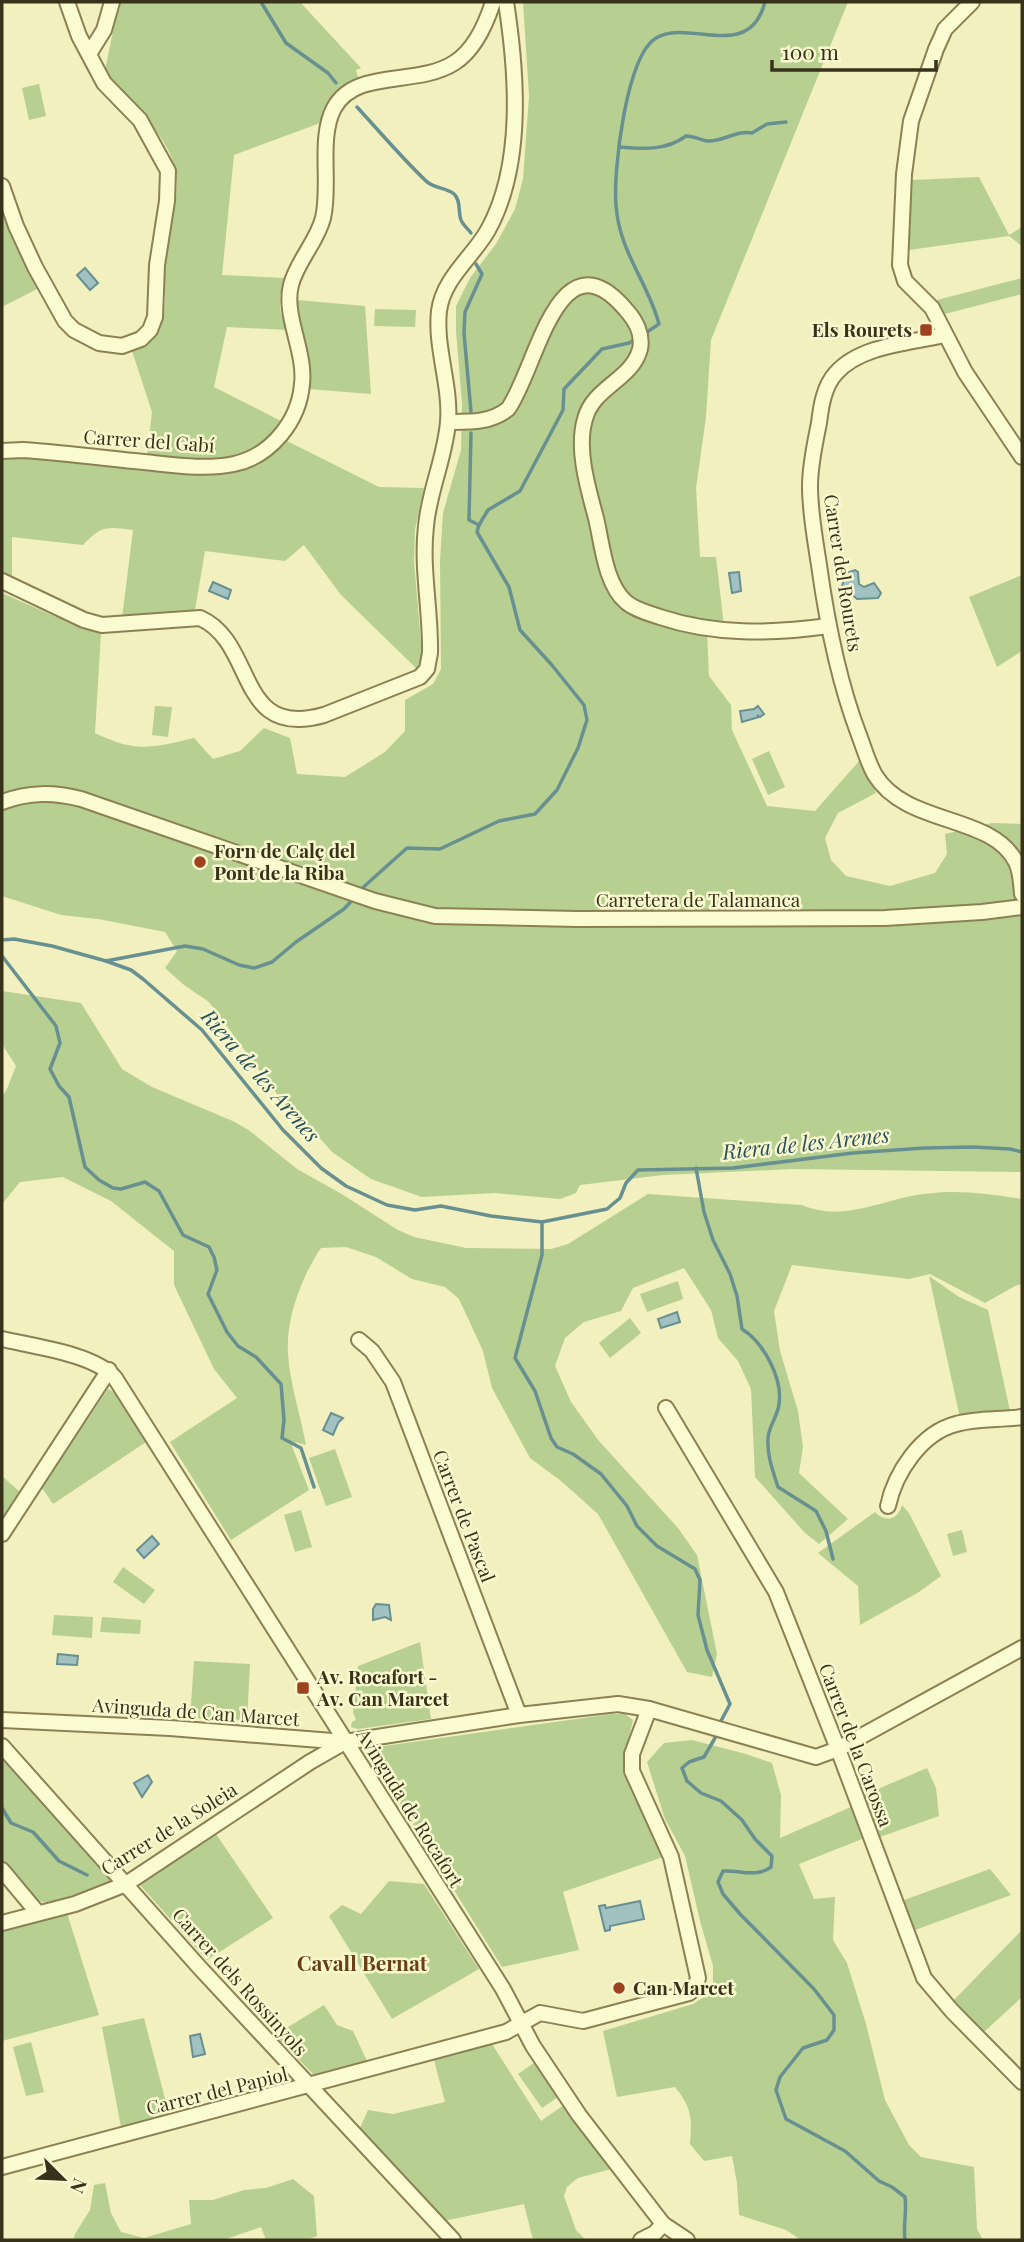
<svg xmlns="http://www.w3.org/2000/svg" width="1024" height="2242" viewBox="0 0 1024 2242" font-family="'Playfair Display',serif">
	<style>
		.green { fill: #b7d091 }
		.water { fill: #a2c2c2; stroke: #689091; stroke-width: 2 }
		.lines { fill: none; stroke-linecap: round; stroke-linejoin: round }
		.stream { stroke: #689091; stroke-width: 3.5 }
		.minor-casing { stroke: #8b8155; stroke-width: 18 }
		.minor { stroke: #fbfbd2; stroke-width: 14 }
		.poi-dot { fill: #9f4220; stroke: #f8f8ce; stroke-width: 2.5 }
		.labels { text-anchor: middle; stroke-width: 5; stroke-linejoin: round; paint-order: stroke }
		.poi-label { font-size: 19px; font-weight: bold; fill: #39321b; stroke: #f8f8ce; text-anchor: start }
		.street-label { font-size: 19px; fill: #39321b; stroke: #f8f8ce }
		.water-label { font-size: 21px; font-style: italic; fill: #29505a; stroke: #f8f8ce }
		.neighbourhood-label { font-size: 21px; font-weight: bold; fill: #693f17; stroke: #f8f8ce }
	</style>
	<rect width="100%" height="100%" fill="#f1f0be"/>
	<g class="green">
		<path d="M 119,2 L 300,2 L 361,68 L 356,70 L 358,77 C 340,87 326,100 323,122 L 234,155 L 222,275 L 286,278 C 277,295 278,314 288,330 L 227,327 L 214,387 L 281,421 C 251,469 196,459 147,456 L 152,412 L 132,351 C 144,347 154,340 160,327 C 168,308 164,284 165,263 C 167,231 184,192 173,161 C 160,125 125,102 105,70 Z"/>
		<path d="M 523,2 L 848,2 L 711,340 L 706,417 L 696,488 L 700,557 L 716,557 L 724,626 L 707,632 L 709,676 L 731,705 L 732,730 L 767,806 L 815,811 L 860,760 L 876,793 L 838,813 L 825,838 L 831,860 L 846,876 L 890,886 L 935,873 L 947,854 L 945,834 L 992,823 L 1022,824 L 1022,1172 L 792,1169 L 663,1175 L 580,1185 L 576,1193 L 560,1199 L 495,1193 L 422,1197 L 371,1179 L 332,1152 L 311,1128 L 291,1113 L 209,1002 L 184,985 L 165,968 L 177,951 L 165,932 L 98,919 L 61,915 L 2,896 L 2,593 L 54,616 L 101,633 L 95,733 C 136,753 151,748 194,738 L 213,759 L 240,751 L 264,728 L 290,738 L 297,774 L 345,777 L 385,752 L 405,731 L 405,700 L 433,684 L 441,669 L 440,561 L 443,513 L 461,450 L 462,403 L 456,331 L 456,306 L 470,278 L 496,244 L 515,209 L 523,179 L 529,96 Z"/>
		<polygon points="39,84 46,116 29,120 22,88"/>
		<polygon points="979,177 1009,235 1022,227 1022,246 1009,236 909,250 912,180"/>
		<polygon points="2,213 39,288 2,307"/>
		<polygon points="1022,278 1022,294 945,314 937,300"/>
		<polygon points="297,300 365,306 371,394 308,389 309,372"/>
		<polygon points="375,309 416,310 415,327 374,326"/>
		<path d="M 285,440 L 379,487 L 424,488 L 415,530 L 414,561 L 422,654 L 417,669 L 341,595 L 304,545 L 285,561 L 205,551 L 195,610 L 122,618 L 133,530 C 107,527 102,525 83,545 L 12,537 L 12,580 L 2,575 L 2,459 C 68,456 133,474 199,472 C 211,472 224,473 236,470 C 255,467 273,455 285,440 Z"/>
		<polygon points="1022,575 1022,651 997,667 969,597"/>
		<polygon points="155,706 172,707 168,737 152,735"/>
		<polygon points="769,751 785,787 768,795 752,759"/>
		<path d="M 2,991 L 81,1003 L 122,1069 L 152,1087 L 235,1122 L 250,1131 L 297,1169 L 340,1193 L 398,1230 L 414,1237 L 466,1248 L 551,1249 L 568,1244 L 648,1194 L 802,1205 C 844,1223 882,1199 924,1194 C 956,1189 991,1194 1022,1199 L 1022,1284 L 1015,1286 L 985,1303 L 930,1274 L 909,1279 L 792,1265 L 774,1311 L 780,1351 L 798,1411 L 803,1447 L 799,1473 L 848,1519 L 819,1544 L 805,1533 L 755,1477 L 751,1389 L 738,1361 L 718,1338 L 711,1310 L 684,1268 L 633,1288 L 621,1311 L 584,1322 L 565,1338 L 555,1366 L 571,1402 L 599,1441 L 678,1528 L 697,1555 L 717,1654 L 712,1677 L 687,1672 L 598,1514 L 561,1481 L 530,1458 L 492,1388 L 483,1351 L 459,1299 L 445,1287 L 412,1279 L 376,1257 L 346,1247 L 321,1248 C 304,1273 290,1308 288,1339 C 286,1373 300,1411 306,1445 L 290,1441 L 309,1490 L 231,1540 L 170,1442 L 237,1398 L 214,1369 L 174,1285 L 174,1251 L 111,1201 L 63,1177 L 20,1182 L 2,1204 L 2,1097 L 7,1089 L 16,1066 L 2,1044 Z"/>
		<polygon points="929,1276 959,1297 988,1310 1010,1411 960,1418"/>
		<polygon points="678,1281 683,1299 647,1312 640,1294"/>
		<polygon points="630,1318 641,1333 610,1358 599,1343"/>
		<polygon points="108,1389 114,1392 146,1442 53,1504 42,1488"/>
		<polygon points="335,1449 352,1497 326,1506 309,1458"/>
		<polygon points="2,1476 20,1492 2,1520"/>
		<path d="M 902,1505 L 909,1513 L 941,1576 L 919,1592 L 860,1625 L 858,1586 L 818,1553 L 875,1512 C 885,1523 898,1520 902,1505 Z"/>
		<polygon points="301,1510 312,1547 295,1552 284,1515"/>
		<polygon points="962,1530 967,1552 953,1556 947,1534"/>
		<polygon points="123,1567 155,1590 144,1604 113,1582"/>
		<polygon points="54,1615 93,1617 92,1638 52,1635"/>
		<polygon points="102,1617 141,1620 140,1634 100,1632"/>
		<polygon points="420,1642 431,1719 358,1729 351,1727 352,1722 356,1720 353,1712 358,1666"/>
		<polygon points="194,1661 250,1664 247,1721 190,1718"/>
		<polygon points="612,1714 625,1714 633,1720 624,1760 624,1773 663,1857 563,1892 579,1950 502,1967 367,1751 370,1748"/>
		<path d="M 692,1740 L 746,1754 L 772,1763 L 781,1795 L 780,1838 L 851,1807 L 862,1839 L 799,1864 L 814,1899 L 835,1897 L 833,1940 L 847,1963 L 866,2024 L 885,2100 L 909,2145 L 921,2157 L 974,2167 L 977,2229 L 983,2240 L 801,2240 L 786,2230 L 739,2215 L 737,2183 L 732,2156 L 704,2161 L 690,2144 C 692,2118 692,2108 675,2087 L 617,2097 L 603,2031 L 693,2004 L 713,1991 L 713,1966 L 700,1921 L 685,1856 L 665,1819 L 647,1762 L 664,1743 Z"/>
		<path d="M 2,1759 L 111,1879 L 109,1883 C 92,1889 51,1911 35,1899 C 23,1889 12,1873 2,1861 Z"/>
		<polygon points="927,1768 936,1788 939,1816 880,1837 864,1795"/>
		<polygon points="216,1834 273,1918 207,1960 140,1885"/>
		<polygon points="990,1869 1011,1895 915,1930 904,1900"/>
		<polygon points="389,1881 424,1884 479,1969 392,2019 329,1916 342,1905 361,1914"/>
		<polygon points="67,1913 99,2015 2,2041 2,1931"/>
		<polygon points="1022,1930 1022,1997 984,2032 953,2001"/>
		<polygon points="324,2005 337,2025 353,2031 367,2061 314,2075 275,2035"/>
		<polygon points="144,2018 169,2114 121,2127 102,2027"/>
		<polygon points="31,2042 44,2092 26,2096 13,2047"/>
		<polygon points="492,2044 541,2121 564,2105 611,2169 578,2178 567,2187 564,2196 576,2230 586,2240 533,2240 524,2204 444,2221 360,2128 368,2110 393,2114 445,2102 434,2060"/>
		<polygon points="534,2063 558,2097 542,2108 518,2074"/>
		<polygon points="293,2179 314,2196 317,2236 307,2240 266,2240 261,2227 223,2240 73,2240 75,2234 90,2210 94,2185 105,2183 111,2213 121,2232 144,2238 191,2224 189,2200 213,2200 244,2190 266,2188"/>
	</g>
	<g class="water">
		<polygon points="85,268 98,283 90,290 77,275"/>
		<polygon points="855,570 858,572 859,584 864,587 874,583 881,593 878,598 857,599 842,586 846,573"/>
		<polygon points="739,572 741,591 732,593 729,573"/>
		<polygon points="213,582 231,590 228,599 209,591"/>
		<polygon points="758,706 764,714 760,717 757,715 759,717 742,722 740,711 754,709"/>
		<polygon points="677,1312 680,1322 661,1328 658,1319"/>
		<polygon points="331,1413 343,1418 338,1423 333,1435 323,1430"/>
		<polygon points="152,1536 159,1544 144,1558 137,1550"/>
		<polygon points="376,1604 389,1605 391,1620 385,1617 373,1620 373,1609"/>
		<polygon points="58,1654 78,1656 77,1665 57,1664"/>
		<polygon points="148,1775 152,1782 142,1797 134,1783"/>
		<polygon points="640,1901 644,1919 610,1926 610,1930 605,1931 599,1906 605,1905 606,1908"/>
		<polygon points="200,2034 205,2054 193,2057 190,2036"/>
	</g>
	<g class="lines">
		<g class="stream">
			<polyline points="261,2 286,43 328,73 336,83"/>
			<path d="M 357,107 C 380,132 401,157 425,180 C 433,189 446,187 454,194 C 461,200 458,212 461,220 C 463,225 468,229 471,233"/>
			<path d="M 619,147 C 642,149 666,151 686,136 C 694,136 700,140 707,141 C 723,142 736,130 752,133 L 767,124 L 786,122"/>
			<path d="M 644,334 L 659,324 C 648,282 619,252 616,205 C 613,172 626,56 656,38 C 689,18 749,63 765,2"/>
			<polyline points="471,412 464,333 465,312 482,274 476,264"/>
			<polyline points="471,433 469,520 479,525"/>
			<polyline points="359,891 407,848 440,849 499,821 535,814 557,790 578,748 587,720 584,705 551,664 520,630 509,587 477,532 479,525 488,510 520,491 563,410 564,389 602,349 629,343 638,338"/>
			<polyline points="2,940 14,939 52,946 106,961 131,970 143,979 202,1030 283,1130 321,1168 346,1186 387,1205 415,1210 441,1206 491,1216 542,1222 607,1209 620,1198 626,1183 638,1170 733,1168 853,1153 924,1148 973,1147 1010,1149 1022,1152"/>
			<polyline points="2,956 56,1026 60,1043 50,1069 59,1086 69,1097 85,1167 99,1180 113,1188 121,1189 145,1182 159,1191 183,1235 209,1247 214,1257 217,1270 208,1294 227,1332 238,1346 256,1357 281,1384 284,1420 282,1438 301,1448 314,1487"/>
			<polyline points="106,961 185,946 203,949 239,965 254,968 272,962 296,942 344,909 355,897"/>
			<path d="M 696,1168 L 704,1212 L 713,1240 L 730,1274 L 737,1296 L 742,1329 C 763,1342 783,1378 779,1404 C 778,1416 768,1427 768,1439 C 767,1456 773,1471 778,1487 L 816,1511 L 826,1531 L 833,1559"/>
			<polyline points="542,1222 542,1255 515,1358 535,1391 551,1438 557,1447 573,1454 601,1474 627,1506 637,1526 657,1546 695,1569 700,1580 698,1615 707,1650 730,1704 721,1721"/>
			<path d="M 715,1738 L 704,1757 L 689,1762 L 682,1768 L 687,1781 L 701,1793 L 721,1801 L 742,1820 L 755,1839 L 772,1856 L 771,1867 C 756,1878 740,1870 723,1871 L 718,1882 L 723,1894 L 740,1914 L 814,1989 L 834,2015 L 834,2030 L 827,2040 L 803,2048 L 780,2077 L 776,2090 L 786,2119 L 845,2151 L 879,2181 L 892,2187 L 905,2197 C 907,2212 903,2225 905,2240"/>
			<polyline points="2,1808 11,1823 33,1832 59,1861 87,1875"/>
		</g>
		<defs>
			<g id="minor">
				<polyline points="972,2 945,29 936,49 911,121 904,174 900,265 905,281 932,308 965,372 1022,457"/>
				<polyline points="89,54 104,30 112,2"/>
				<polyline points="2,186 16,226 35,267 65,321 74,330 99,343 122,346 141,339 150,330 155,317 157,265 167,201 168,171 140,120 104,83 79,36 67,2"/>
				<path d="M 944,335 C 910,343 861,345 836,373 C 824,386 821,406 819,423 C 815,443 810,465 810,486 C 810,513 815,539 819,565 C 827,623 838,680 859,735 C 864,748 868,763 875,775 C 906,826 992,814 1016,862 C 1021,872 1021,884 1022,894"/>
				<path d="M 448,422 C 470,422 490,423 508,409 C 537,369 558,228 627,311 C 636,321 643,335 640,349 C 632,380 593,387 585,419 C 576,449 588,488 596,518 C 602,543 605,584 626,602 C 635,610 649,613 660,617 C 714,635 771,634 828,626"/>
				<path d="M 2,451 L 23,450 C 64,453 104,458 144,462 C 174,465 205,470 234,464 C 271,456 299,421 302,384 C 306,352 283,315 291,285 C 297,261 317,242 323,218 C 331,185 318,138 334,108 C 356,68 416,87 454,63 C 475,50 486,24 493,2"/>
				<path d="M 2,581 L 84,620 L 102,625 L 200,618 C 257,643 235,740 324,715 L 420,677 L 427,669 L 430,653 C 431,611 421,568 426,526 C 429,491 445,458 448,422 C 451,385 435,348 439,311 C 443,278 473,257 488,230 C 524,165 517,73 506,2"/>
				<path d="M 2,802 C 29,792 53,792 81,799 L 375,901 L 435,916 L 577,919 L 885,918 L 982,912 L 1022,907"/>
				<path d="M 2,1339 C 32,1346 95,1354 115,1378 L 503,1989 L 533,2046 L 579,2115 L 663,2224 L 687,2240"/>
				<polyline points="359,1340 372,1351 393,1382 519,1715"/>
				<polyline points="666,1408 776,1592 838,1749 924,1978 952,2011 1022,2082"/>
				<path d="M 888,1506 C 895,1473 921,1433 956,1424 C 977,1418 1000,1420 1022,1417"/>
				<polyline points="2,1534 109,1370"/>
				<polyline points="2,1720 170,1728 345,1742 519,1715 618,1704 649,1709 816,1757 838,1749 1022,1648"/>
				<polyline points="2,1746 200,1968 453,2240"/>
				<polyline points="2,1870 37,1912"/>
				<polyline points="2,1923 75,1904 126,1884 310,1762 345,1742"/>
				<polyline points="2,2167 506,2032 540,2013 583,2021 689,1993 695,1988 698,1978 671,1857 632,1771 632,1754 649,1709"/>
				<polyline points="641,2240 655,2233 663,2224"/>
			</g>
		</defs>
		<use href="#minor" class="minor-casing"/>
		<use href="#minor" class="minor"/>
	</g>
	<g class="poi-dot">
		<rect x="919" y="323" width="14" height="14" rx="3.5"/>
		<circle cx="200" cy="862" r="7"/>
		<rect x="296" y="1681" width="14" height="14" rx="3.5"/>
		<circle cx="619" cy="1988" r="7"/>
	</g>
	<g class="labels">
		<g class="poi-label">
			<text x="912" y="337" text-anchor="end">Els Rourets</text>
			<text x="214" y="858">Forn de Calç del<tspan x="214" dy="22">Pont de la Riba</tspan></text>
			<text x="317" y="1684">Av. Rocafort -<tspan x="317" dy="22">Av. Can Marcet</tspan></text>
			<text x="633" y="1995">Can Marcet</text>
		</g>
		<g class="street-label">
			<text transform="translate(149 441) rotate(4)" y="7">Carrer del Gabí</text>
			<text transform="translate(843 573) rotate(81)" y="7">Carrer del Rourets</text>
			<text x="698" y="907">Carretera de Talamanca</text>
			<text transform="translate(464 1516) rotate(69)" y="7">Carrer de Pascal</text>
			<text transform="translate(196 1712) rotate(4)" y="7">Avinguda de Can Marcet</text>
			<text transform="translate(856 1745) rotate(69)" y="7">Carrer de la Carossa</text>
			<text transform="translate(410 1808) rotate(58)" y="7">Avinguda de Rocafort</text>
			<text transform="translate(169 1829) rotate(-32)" y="7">Carrer de la Soleia</text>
			<text transform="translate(240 1982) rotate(48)" y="7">Carrer dels Rossinyols</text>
			<text transform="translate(217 2091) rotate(-14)" y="7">Carrer del Papiol</text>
		</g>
		<g class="water-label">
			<text transform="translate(260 1076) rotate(49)" y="7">Riera de les Arenes</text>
			<text transform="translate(806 1144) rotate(-6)" y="7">Riera de les Arenes</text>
		</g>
		<g class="neighbourhood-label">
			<text x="362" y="1971">Cavall Bernat</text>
		</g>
	</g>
	<rect width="1024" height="2242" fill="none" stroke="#39321b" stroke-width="7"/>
	<g transform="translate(63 2179) rotate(114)" stroke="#f8f8ce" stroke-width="5" paint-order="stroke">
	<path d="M0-5L12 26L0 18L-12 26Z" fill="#39321b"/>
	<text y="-10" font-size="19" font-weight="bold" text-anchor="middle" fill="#39321b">N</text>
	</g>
	<path d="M772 60v10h164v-10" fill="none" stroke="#39321b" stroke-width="3.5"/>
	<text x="782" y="60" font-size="21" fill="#39321b" stroke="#f8f8ce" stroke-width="5" paint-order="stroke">100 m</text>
</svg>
